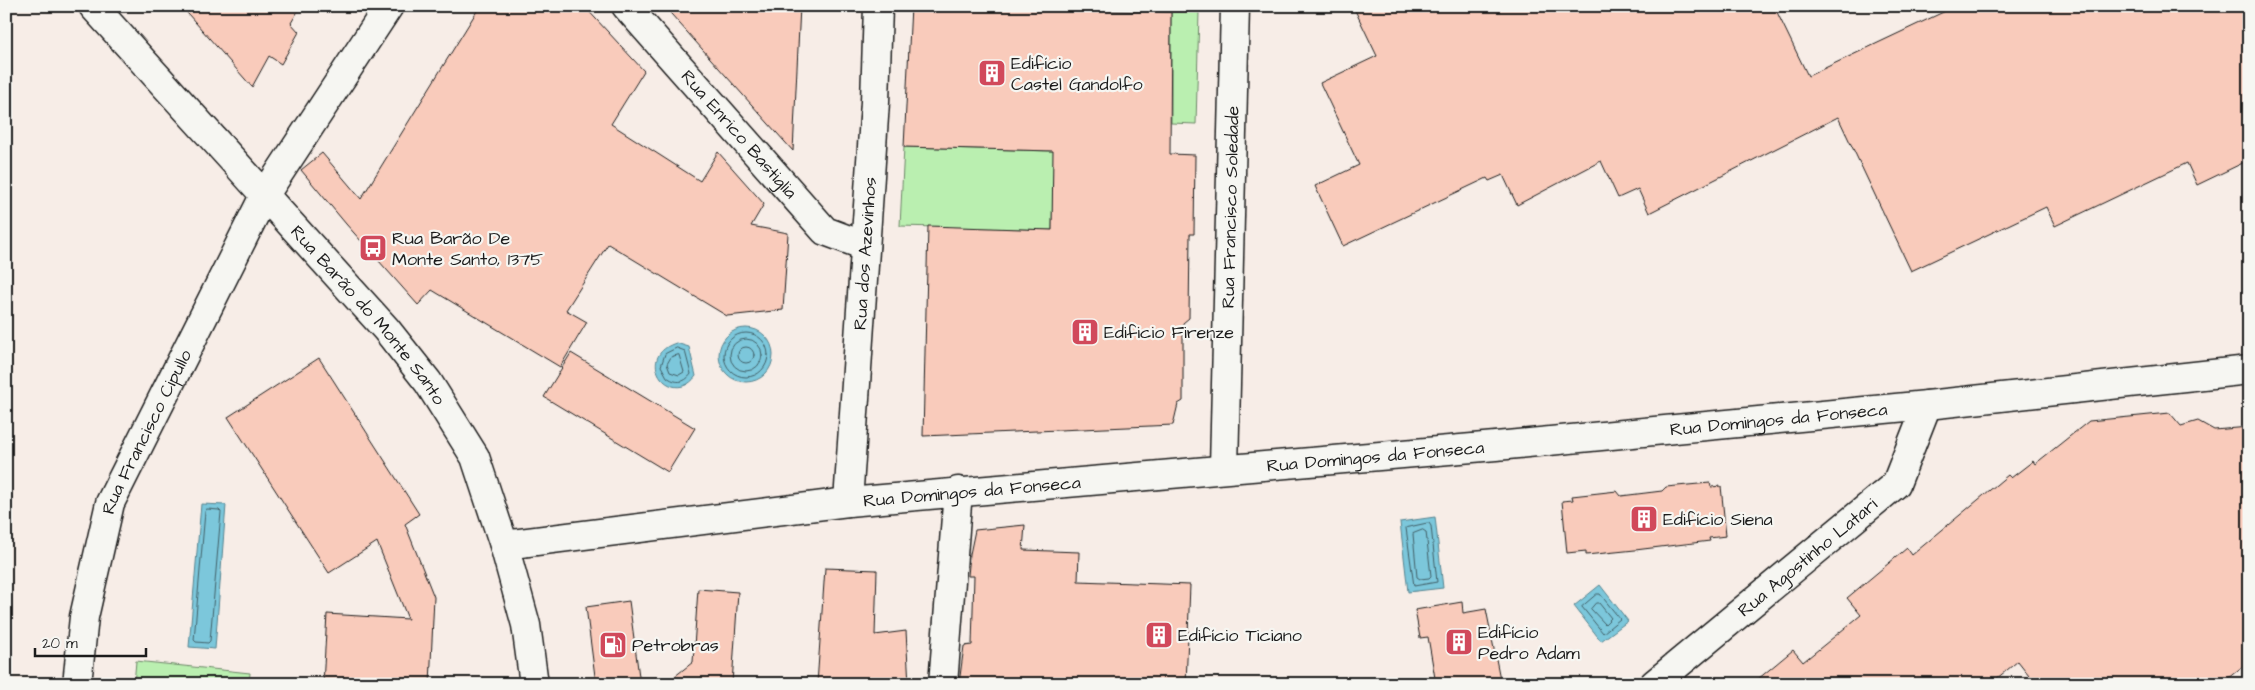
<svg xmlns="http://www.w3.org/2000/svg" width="2255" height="690" viewBox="0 0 2255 690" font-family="'Architects Daughter',sans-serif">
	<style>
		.green { fill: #baefb0; stroke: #6b8666 }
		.water { fill: #7bc7db; stroke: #55838f }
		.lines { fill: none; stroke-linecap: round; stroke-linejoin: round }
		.shore { stroke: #426068; stroke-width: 1 }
		.building { fill: #f9cbbb; stroke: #1c1c1c }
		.street-casing { stroke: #1c1c1c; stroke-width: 31 }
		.secondary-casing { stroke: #1c1c1c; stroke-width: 31 }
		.street { stroke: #f6f6f2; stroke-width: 28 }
		.secondary { stroke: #f6f6f2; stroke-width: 28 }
		.labels { text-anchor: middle; stroke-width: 4.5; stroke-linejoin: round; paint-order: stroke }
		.poi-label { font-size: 18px; fill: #1c1c1c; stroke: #f6f6f2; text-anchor: start }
		.street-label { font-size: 18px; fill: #1c1c1c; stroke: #f6f6f2 }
	</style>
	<rect width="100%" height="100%" fill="#f7ede7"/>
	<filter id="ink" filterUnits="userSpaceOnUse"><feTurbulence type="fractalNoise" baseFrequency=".02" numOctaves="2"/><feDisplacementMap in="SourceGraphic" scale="10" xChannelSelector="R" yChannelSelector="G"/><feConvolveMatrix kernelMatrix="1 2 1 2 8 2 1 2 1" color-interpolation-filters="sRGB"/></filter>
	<g filter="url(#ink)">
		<g class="green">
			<polygon points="1171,11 1199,12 1196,124 1171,123"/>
			<polygon points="904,147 1054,151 1052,230 900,226"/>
			<polygon points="136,661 250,673 249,684 134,684"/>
		</g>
		<g class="water">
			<circle cx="746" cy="355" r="27"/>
			<path d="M 676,343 L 689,347 L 696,376 C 672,409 632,357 676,343 Z"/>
			<polygon points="201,504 226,505 215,649 189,647"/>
			<polygon points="1435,517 1443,588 1408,592 1400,522"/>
			<polygon points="1600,585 1628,621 1601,641 1574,606"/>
		</g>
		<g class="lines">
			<g class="shore">
				<circle cx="746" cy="355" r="22"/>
				<circle cx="746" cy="355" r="16"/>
				<circle cx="746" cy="355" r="8"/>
				<path d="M 677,348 L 685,351 L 691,374 C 684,384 675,383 667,377 L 661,366 L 665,354 Z"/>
				<polygon points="679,355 684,372 679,375 670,372 667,364 671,357"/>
				<polygon points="207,509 219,510 221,512 210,641 208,643 196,642 194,640 205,512"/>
				<polygon points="1429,523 1431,526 1437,582 1414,586 1406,528"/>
				<polygon points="1423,530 1426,532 1431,576 1429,578 1420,579 1417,577 1413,534"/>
				<polygon points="1597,594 1600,594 1620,619 1603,633 1582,607"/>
				<polygon points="1596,603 1599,603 1611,618 1605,624 1591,609"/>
			</g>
		</g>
		<g class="building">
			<polygon points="181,6 301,6 291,23 299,32 281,64 269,56 252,87"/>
			<polygon points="480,6 584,6 644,71 611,124 700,181 718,152 764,204 751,226 788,233 783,310 727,316 608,244 566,310 587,322 560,367 432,290 418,305 346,224 301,170 322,153 361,199"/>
			<polygon points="664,6 800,6 793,151 718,67"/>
			<polygon points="911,6 1085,6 1085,10 1171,12 1170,154 1195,155 1194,234 1190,234 1189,318 1183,323 1183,401 1178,404 1173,425 923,436 928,226 1052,230 1053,151 904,147"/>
			<polygon points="1353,6 1774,6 1808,76 1956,6 2249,6 2249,160 2197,185 2187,163 2055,226 2046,207 1911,271 1838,117 1649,213 1638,189 1618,198 1601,161 1517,205 1503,175 1489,181 1487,178 1343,246 1315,186 1359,165 1320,83 1377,56"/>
			<polygon points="571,353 695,428 668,472 544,397"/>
			<polygon points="319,358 419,514 405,524 434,597 430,684 323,684 327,614 408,619 377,542 329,573 228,417"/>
			<polygon points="2170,413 2181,426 2198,421 2214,430 2249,427 2249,661 2221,684 2036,684 2018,661 1990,684 1752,684 1793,650 1803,662 1861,615 1847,598 1907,548 1912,555 2008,475 2011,478 2033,461 2035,464 2089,421"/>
			<polygon points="1710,483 1711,487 1721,486 1726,536 1709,538 1710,541 1635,550 1586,555 1586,551 1567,553 1562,501 1573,500 1572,496 1617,491 1621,496 1662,491 1666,487"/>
			<polygon points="1025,525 1023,550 1079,552 1078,581 1190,585 1186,684 959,684 964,646 972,645 974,576 968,576 970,554 975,530"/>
			<polygon points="825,568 877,570 875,635 906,631 909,684 817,684"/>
			<polygon points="698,589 738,592 732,684 665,684 693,662"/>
			<polygon points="629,601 640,684 596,684 586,607"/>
			<polygon points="1462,602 1463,613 1486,609 1501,684 1436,684 1428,637 1420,638 1415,610"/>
		</g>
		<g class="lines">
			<defs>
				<g id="street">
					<path id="s1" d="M 626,6 L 825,231 L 865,246"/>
					<path id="s2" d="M 1224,468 L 1235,6"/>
					<path id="s3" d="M 848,502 L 875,102 L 878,6"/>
					<path id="s4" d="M 77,684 L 84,617 L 110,503 L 264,196"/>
					<polyline points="943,684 958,491"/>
					<path id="s5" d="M 1654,684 L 1896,484 L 1927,405"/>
				</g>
				<g id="secondary">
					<path id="s6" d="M 93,6 L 386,329 L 428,382 L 475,457 L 504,545 L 526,625 L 534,684"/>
					<polyline points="264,196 389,6"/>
					<path id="s7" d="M 504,545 L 848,502 L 1507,445 L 1927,405 L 2249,370"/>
				</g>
			</defs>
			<use href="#street" class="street-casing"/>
			<use href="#secondary" class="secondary-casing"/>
			<use href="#street" class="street"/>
			<use href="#secondary" class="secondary"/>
		</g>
	</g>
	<defs>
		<symbol id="building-square" viewBox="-11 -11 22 22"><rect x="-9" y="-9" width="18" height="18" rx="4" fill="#d1495b" stroke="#f6f6f2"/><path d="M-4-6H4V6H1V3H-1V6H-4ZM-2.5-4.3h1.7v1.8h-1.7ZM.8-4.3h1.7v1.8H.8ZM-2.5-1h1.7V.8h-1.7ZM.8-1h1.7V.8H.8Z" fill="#fff"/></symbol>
		<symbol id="bus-square" viewBox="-11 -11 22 22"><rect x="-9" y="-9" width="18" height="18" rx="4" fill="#d1495b" stroke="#f6f6f2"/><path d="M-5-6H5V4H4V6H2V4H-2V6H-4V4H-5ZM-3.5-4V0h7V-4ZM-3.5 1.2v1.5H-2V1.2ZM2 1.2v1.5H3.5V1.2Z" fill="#fff"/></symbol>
		<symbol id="fuel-square" viewBox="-11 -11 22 22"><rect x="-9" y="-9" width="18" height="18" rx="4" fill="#d1495b" stroke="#f6f6f2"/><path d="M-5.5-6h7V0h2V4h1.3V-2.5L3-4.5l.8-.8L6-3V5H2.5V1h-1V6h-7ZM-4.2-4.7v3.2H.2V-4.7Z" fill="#fff"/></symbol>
	</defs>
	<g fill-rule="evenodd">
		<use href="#building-square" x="976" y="57" width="32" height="32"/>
		<use href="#bus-square" x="357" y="232" width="32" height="32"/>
		<use href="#building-square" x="1069" y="316" width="32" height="32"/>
		<use href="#building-square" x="1628" y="503" width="32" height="32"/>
		<use href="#building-square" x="1143" y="619" width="32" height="32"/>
		<use href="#building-square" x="1443" y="626" width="32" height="32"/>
		<use href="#fuel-square" x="597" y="629" width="32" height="32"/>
	</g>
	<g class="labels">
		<g class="poi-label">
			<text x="1011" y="69">Edifício<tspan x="1011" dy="21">Castel Gandolfo</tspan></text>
			<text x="392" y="244">Rua Barão De<tspan x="392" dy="21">Monte Santo, 1375</tspan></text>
			<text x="1104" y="338">Edificio Firenze</text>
			<text x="1663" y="525">Edifício Siena</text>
			<text x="1478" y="638">Edifício<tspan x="1478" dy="21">Pedro Adam</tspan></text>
			<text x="1178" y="641">Edifício Ticiano</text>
			<text x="632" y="651">Petrobras</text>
		</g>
		<g class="street-label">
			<text dy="6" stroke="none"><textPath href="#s1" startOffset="171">Rua Enrico Bastiglia</textPath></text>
			<text dy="6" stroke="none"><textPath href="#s2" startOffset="261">Rua Francisco Soledade</textPath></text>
			<text dy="6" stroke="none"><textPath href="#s3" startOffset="249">Rua dos Azevinhos</textPath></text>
			<text dy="6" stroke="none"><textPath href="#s6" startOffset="414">Rua Barão do Monte Santo</textPath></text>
			<text dy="6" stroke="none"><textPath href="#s7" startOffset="1281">Rua Domingos da Fonseca</textPath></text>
			<text dy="6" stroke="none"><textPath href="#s4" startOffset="264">Rua Francisco Cipullo</textPath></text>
			<text dy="6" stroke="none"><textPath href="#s7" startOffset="876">Rua Domingos da Fonseca</textPath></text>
			<text dy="6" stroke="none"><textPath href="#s7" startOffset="471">Rua Domingos da Fonseca</textPath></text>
			<text dy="6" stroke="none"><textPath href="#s5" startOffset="199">Rua Agostinho Latari</textPath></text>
		</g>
	</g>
	<rect width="2255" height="690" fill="none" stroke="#f6f6f2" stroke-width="25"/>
	<rect x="12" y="12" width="2230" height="665" fill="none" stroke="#1c1c1c" stroke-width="2" filter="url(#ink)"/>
	<path d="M35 648v8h111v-8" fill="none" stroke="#1c1c1c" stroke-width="2.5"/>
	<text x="42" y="648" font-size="15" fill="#1c1c1c" stroke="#f6f6f2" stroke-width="4" paint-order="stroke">20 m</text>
</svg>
